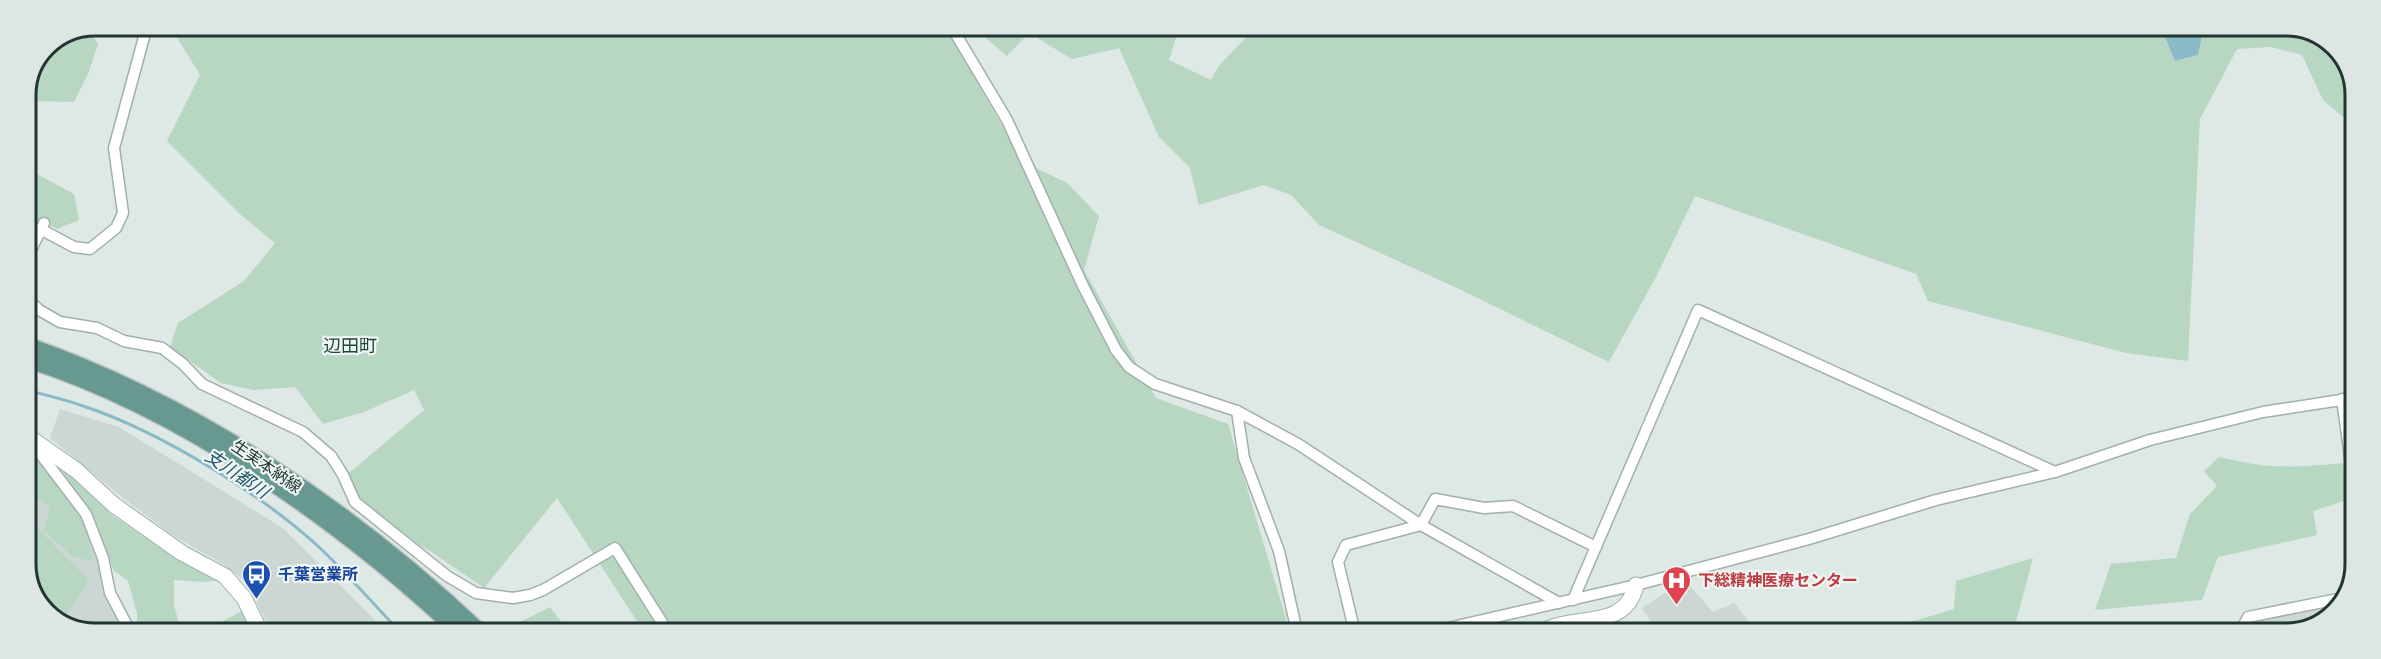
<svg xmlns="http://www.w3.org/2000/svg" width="2381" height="659" viewBox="0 0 2381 659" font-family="Inter,'Noto Sans JP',sans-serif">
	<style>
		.built { fill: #ccd7d3 }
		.green { fill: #b8d7c3 }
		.water { fill: #8ab9c8 }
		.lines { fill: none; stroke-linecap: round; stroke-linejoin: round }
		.stream { stroke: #8ab9c8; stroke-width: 3 }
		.street-casing { stroke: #a2afab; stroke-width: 13 }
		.secondary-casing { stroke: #9eb2ad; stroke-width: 17 }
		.primary-casing { stroke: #bcc3c2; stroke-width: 19 }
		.street { stroke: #fff; stroke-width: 10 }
		.secondary { stroke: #fff; stroke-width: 15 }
		.primary { stroke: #679991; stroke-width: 16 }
		.labels { text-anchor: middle; stroke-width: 4.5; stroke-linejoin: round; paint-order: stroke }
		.street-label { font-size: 16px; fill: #213632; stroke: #eef5f2 }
		.transit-label { font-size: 16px; font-weight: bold; fill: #164399; stroke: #eef5f2; text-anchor: start }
		.health-label { font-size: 16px; font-weight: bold; fill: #be3a42; stroke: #eef5f2; text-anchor: start }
		.neighbourhood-label { font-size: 18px; fill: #1f453f; stroke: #eef5f2 }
		.water-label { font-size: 18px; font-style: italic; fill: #22586b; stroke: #eef5f2 }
		.rim { fill: none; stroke: #213632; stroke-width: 3 }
	</style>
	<rect width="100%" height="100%" fill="#dee8e4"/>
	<g class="built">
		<polygon points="60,409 119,427 283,528 387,632 271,631 247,583 223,564 172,535 119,495 50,438"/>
		<polygon points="26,481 51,491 101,559 119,616 108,631 77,631 42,610 26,569"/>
		<polygon points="1685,580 1713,612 1734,603 1758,633 1658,633 1642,608"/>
		<polygon points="2339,603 2329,619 2287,633 2247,633 2259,620"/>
	</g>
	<g class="green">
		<polygon points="170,26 969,26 961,54 1006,133 1034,167 1067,183 1099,216 1084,270 1156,398 1228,424 1290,632 644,632 557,498 484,588 430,551 363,517 348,474 424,410 414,390 364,412 323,424 295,387 253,390 221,383 170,347 178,323 244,281 275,243 241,215 167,141 200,75"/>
		<polygon points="972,26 1184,27 1178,31 1169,60 1211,80 1218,67 1252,31 1253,27 2161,28 2175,61 2198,55 2204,28 2304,28 2339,49 2355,90 2355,127 2323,100 2302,55 2271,47 2237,49 2200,119 2188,361 2126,353 1928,301 1916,274 1695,196 1657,275 1609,362 1459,289 1319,225 1291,195 1264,185 1199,205 1190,168 1159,137 1119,48 1072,59 1029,33 1007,56"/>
		<polygon points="88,28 98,44 88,74 74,102 32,101 26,111 26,94 46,46"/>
		<polygon points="26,168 74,194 79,220 57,229 26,214"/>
		<polygon points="26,443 88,528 93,561 73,557 43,530 51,507 26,493"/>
		<path d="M 2219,457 C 2268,469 2293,468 2343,463 L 2350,499 L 2313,511 L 2317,535 L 2218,557 L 2202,600 L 2095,610 L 2111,564 L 2176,558 L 2190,514 L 2217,486 L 2204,471 Z"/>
		<polygon points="55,461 112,515 143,536 185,552 223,580 203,582 174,580 174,605 181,631 137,631 137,613 128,581 114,571 92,514"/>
		<polygon points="26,517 89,580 62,622 42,610 26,569"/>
		<polygon points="2033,558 2013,633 1873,633 1954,609 1956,581"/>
		<polygon points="550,607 569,632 502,631"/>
		<polygon points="246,609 256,631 206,631 206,630"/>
	</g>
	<polygon class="water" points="2161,28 2204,28 2198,55 2175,61"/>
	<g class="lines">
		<path class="stream" d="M 26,390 C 45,395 64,399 83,406 C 159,431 262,494 321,549 C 348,575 374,604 400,632"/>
		<defs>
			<g id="street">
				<polyline points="951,26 1007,120 1083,286 1116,350 1129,367 1155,384 1237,411 1298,444 1421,525 1559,603"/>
				<polyline points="1188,27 1189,28"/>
				<polyline points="42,230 74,247 90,249 116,228 123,213 114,148 147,26"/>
				<polyline points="26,260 44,223"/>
				<polyline points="26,297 39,310 60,322 97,328 124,341 162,348 183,364 202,384 303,432 331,456 343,475 355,502 447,576 476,593 513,598 530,595 543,590 615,548 668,632"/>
				<polyline points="2342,399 2354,486"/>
				<polyline points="1237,411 1244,458 1279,551 1297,632"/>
				<polyline points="32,443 86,514 103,558 110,593 130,631"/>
				<polyline points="1573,600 1698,310 2055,472"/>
				<polyline points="1355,633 1338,562 1346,545 1421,525 1435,499 1484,508 1513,506 1596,547"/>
				<polyline points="1426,633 1636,585 1809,539 1936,500 2055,472 2150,440 2263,412 2354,398"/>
				<polyline points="2240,633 2248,617 2343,598"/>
			</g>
			<g id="secondary">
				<polyline points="26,435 76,470 114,505 182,553 225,576 244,598 260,631"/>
				<path d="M 1541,633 C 1572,612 1625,633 1636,585"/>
			</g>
			<g id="primary">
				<path d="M 26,345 C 193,403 351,510 480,632"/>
				<path d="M 26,359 C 181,408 341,521 459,632"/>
			</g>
		</defs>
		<use href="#street" class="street-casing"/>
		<use href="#secondary" class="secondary-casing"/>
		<use href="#primary" class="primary-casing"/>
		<use href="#street" class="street"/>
		<use href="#secondary" class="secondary"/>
		<use href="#primary" class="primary"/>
	</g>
	<defs>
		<symbol id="bus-pin" viewBox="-11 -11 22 30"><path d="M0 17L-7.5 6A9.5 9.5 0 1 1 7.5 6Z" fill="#1a4fb4" stroke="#eef5f2"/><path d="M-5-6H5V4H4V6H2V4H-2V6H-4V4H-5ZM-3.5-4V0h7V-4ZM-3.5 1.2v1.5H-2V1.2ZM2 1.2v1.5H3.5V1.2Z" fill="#fff"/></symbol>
		<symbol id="hospital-pin" viewBox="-11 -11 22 30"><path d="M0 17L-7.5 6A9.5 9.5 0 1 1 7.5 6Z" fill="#e0444e" stroke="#eef5f2"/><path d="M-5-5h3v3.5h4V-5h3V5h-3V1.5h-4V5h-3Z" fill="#fff"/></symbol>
	</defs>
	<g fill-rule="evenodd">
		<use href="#bus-pin" x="240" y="558" width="33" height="45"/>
		<use href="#hospital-pin" x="1660" y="564" width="33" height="45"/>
	</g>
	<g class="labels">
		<g class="street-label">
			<text transform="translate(267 466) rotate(34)" y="6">生実本納線</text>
		</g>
		<g class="transit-label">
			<text x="278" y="580">千葉営業所</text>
		</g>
		<g class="health-label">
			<text x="1698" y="586">下総精神医療センター</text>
		</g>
		<g class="neighbourhood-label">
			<text x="350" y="352">辺田町</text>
		</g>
		<g class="water-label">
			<text transform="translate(237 474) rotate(34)" y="6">支川都川</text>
		</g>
	</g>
	<path d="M0 0H2381V659H0ZM95 36H2286A59 59 0 0 1 2345 95V564A59 59 0 0 1 2286 623H95A59 59 0 0 1 36 564V95A59 59 0 0 1 95 36Z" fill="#dee6e3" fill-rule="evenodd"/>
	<path class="rim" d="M95 36H2286A59 59 0 0 1 2345 95V564A59 59 0 0 1 2286 623H95A59 59 0 0 1 36 564V95A59 59 0 0 1 95 36Z"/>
</svg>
